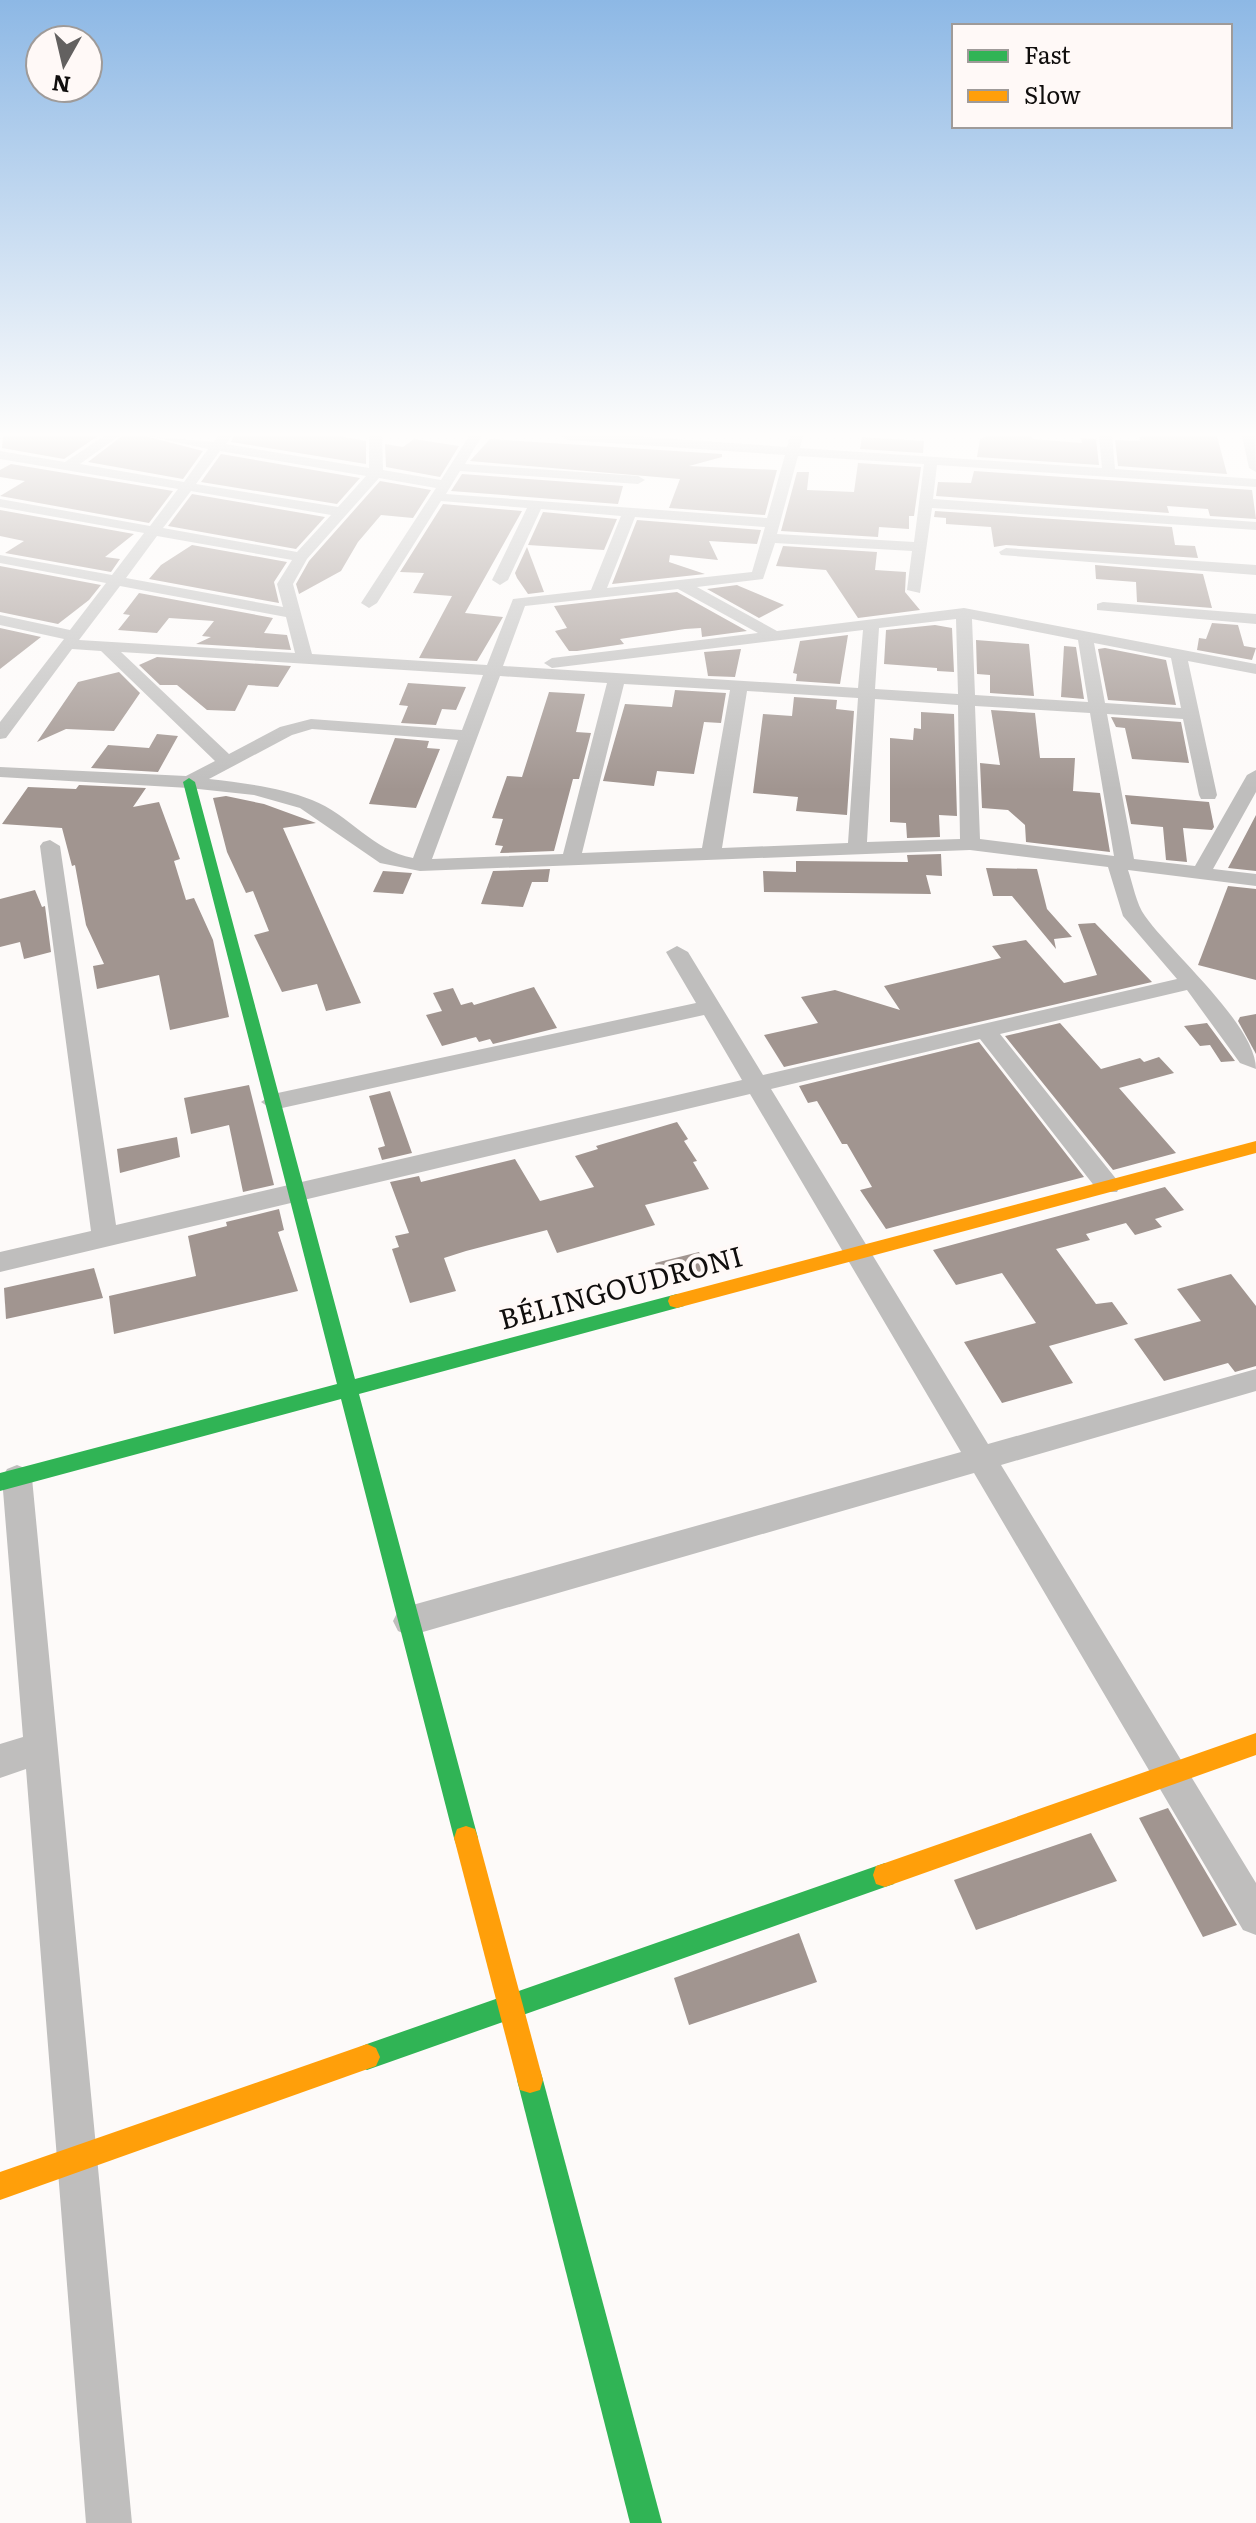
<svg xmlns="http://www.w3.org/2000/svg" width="1256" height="2523" viewBox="0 0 1256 2523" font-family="Literata,serif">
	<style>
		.building { fill: #a19590 }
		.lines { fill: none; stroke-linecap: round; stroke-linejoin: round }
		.street { fill: #bfbebd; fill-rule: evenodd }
		.fast { fill: #30b455; fill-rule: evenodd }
		.slow { fill: #ff9f0a; fill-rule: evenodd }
		.labels { text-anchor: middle; stroke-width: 8; stroke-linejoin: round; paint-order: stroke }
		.street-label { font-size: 28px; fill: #100e0d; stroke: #fff9f7 }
	</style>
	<rect width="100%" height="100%" fill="#fdfaf9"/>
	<g class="building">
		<polygon points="3,436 98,436 64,459 2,448"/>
		<polygon points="122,436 145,436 203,451 183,479 88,462"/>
		<polygon points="234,436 339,436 366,441 366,464 231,442"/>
		<polygon points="987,436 1032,436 1032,439 1082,443 1081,438 1096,439 1099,465 977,457 980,439"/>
		<polygon points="1149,436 1217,436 1227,474 1118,466 1115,440 1140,441 1139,437"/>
		<polygon points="862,437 924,441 923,453 860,449"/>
		<polygon points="414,439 459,446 440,477 386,467 385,444 403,447"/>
		<polygon points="490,439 722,454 722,457 689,466 777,470 765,515 669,508 680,479 470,461"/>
		<polygon points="221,454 360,478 337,504 201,482"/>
		<polygon points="858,463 921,467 914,516 909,516 909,529 879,527 878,537 781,531 797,472 809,472 807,490 854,492"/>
		<polygon points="11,464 173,491 149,523 0,496 25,481 0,477 0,470"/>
		<polygon points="974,471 1252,490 1256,519 1210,516 1208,509 1167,506 1169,513 936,496 938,482 971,483"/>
		<polygon points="462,474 623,486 618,504 451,491"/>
		<polygon points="380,481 431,490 413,518 381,515 358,542 341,571 299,594 296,584 309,561"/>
		<polygon points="192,494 325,517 296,549 168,526"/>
		<polygon points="443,504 522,511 465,613 503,617 477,661 419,658 452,596 413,593 424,573 400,572"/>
		<polygon points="0,510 134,534 105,557 120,559 111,572 5,553 24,541 0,536"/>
		<polygon points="935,511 1172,527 1175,545 1195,546 1198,558 1006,545 994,547 991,527 946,524 946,518 934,517"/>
		<polygon points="543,512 617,519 604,550 528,545"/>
		<polygon points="637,520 761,530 757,544 709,541 718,560 670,555 669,562 705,574 612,584"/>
		<polygon points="192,545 287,562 274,582 279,603 149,579 161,565"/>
		<polygon points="783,546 877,552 875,570 906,572 905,592 920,610 858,618 826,570 776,566"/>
		<polygon points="527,547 544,592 528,594 517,578 515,573"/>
		<polygon points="1095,565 1203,574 1212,608 1137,602 1136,582 1096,579"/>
		<polygon points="0,566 101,585 89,600 58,624 0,612"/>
		<polygon points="737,585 739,586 784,605 759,618 707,589"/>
		<polygon points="677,592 747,631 702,637 701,628 685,629 620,639 624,644 577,651 569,651 555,631 567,628 554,606"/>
		<polygon points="139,593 273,618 264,633 287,635 291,650 196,644 211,637 202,636 214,621 169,618 157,633 118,630 130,615 123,614"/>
		<polygon points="1212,623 1238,625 1244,646 1256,648 1252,660 1197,650 1199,638 1206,639"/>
		<polygon points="935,625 952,628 954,672 937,671 937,668 884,664 886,630"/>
		<polygon points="0,628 41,637 0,669"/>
		<polygon points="848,635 840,684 796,681 797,674 793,673 800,641"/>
		<polygon points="976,640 1029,644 1034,696 990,693 990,675 977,674"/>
		<polygon points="1064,646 1076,647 1084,699 1061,697"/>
		<polygon points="1105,648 1166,660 1176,705 1108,700 1098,649"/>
		<polygon points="741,649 735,677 708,676 704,652"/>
		<polygon points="157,657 291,666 278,687 248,685 235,711 207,710 177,685 160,685 139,665"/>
		<polygon points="119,672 140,693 114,731 66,729 37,742 78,682"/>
		<polygon points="408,683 466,687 456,710 442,709 436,725 401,723 408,706 399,705"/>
		<polygon points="675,690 726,693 721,723 704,722 694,774 657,771 654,786 603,781 625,704 672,707"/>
		<polygon points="549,692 585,694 576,732 591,733 579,779 573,779 554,851 500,853 503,846 495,845 503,819 492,818 507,776 522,777"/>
		<polygon points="794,697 837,700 836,709 854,711 847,815 796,811 798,797 753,793 763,714 792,716"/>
		<polygon points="991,710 1035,713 1040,758 1075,758 1073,791 1100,793 1110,852 1026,842 1025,825 1008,810 982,808 980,763 1000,765"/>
		<polygon points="921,712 954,714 957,816 939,815 940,837 907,838 906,823 890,822 890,738 913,740 914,728 921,729"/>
		<polygon points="1111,717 1181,722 1189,763 1132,759 1125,728 1116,727"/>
		<polygon points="157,734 178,736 158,772 91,768 108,745 149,748"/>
		<polygon points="395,738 429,741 427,748 440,749 416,808 369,804"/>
		<polygon points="79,785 146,788 133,807 159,802 180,859 174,861 186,900 194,898 213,940 229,1017 170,1030 159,975 97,989 93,966 104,964 86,925 75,865 72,866 62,828 2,824 28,787 76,789"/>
		<polygon points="1125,795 1209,802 1214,827 1212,830 1183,828 1187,862 1166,860 1163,827 1131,824"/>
		<polygon points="226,796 264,804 316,823 283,828 361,1003 326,1011 317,984 282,992 254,935 269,931 253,891 246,893 227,852 213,798"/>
		<polygon points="1256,815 1256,871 1228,868 1235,855"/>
		<polygon points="941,854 942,876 926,875 931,894 764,892 763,871 796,872 796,861 908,862 907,855"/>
		<polygon points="986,868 1037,869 1047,909 1072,937 1054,939 1056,949 1012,896 993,896"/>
		<polygon points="550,869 548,882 532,882 523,907 481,904 493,871"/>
		<polygon points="383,871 412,873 403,894 373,892"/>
		<polygon points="1228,886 1256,889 1256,980 1198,965"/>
		<polygon points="35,890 42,907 45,906 51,952 24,959 20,942 0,947 0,899"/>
		<polygon points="1095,923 1152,982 784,1067 764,1035 818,1023 801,997 835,990 900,1010 884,986 1001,958 992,946 1026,940 1064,983 1097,975 1078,924"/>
		<polygon points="534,987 557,1028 493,1044 490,1039 479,1042 476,1037 442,1046 426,1015 442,1011 433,993 453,988 461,1005 472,1002 474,1005"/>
		<polygon points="1256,1014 1256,1054 1238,1021 1240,1017"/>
		<polygon points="1060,1023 1101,1069 1140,1058 1144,1062 1159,1057 1174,1073 1119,1088 1176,1153 1113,1170 1005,1036"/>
		<polygon points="1207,1023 1235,1061 1221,1062 1210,1045 1200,1046 1184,1026"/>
		<polygon points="979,1042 1084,1177 886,1229 860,1190 872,1187 847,1144 842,1144 817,1101 808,1103 799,1086"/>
		<polygon points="249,1085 274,1185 243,1192 229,1125 191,1134 184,1098"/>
		<polygon points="390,1091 412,1153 382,1160 378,1148 385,1146 369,1096"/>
		<polygon points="677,1122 688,1139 684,1141 697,1161 693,1162 709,1189 645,1205 655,1225 557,1253 547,1230 466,1251 444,1258 456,1291 410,1303 392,1249 399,1247 395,1236 409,1233 390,1182 419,1176 421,1182 515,1159 540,1201 594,1187 575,1156 598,1149 596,1146"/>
		<polygon points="177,1137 180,1157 120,1173 117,1149"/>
		<polygon points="1165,1187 1184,1210 1155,1219 1162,1227 1135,1235 1126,1223 1086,1234 1090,1240 1056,1249 1096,1304 1112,1302 1128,1324 1049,1346 1073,1383 1002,1403 964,1342 1036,1323 1002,1273 956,1285 933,1250"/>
		<polygon points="279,1209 284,1230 278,1232 298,1291 114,1334 109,1296 196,1276 188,1236 227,1226 226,1222"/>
		<polygon points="699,1252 710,1275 666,1287 655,1263"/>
		<polygon points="94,1268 103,1298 6,1319 4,1288"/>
		<polygon points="1231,1274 1256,1306 1256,1366 1235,1372 1228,1363 1164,1381 1134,1339 1201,1321 1177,1289"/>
		<polygon points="1168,1808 1237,1925 1203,1937 1139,1818"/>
		<polygon points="1091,1833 1117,1881 976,1930 954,1880"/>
		<polygon points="799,1933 817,1982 689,2025 674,1978"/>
	</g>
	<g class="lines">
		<g class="street">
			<path d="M 104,436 L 119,436 L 80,464 L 184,482 L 208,449 L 148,436 L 214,442 L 218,436 L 231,436 L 226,444 L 369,468 L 369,436 L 382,436 L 383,470 L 441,480 L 469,436 L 482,436 L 465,464 L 638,476 L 645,480 L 638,484 L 460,471 L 446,494 L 767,518 L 785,455 L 568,440 L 562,436 L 632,436 L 787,447 L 790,436 L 803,436 L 800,448 L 1102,468 L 1099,436 L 1112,436 L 1115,469 L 1256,479 L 1256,487 L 937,465 L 933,499 L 1256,522 L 1256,530 L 932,508 L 920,593 L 907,590 L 912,551 L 775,543 L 763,579 L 697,587 L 777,631 L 964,608 L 1256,664 L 1256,674 L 1188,661 L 1217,795 L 1215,799 L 1201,799 L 1199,795 L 1183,719 L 1107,714 L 1134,859 L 1195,866 L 1247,775 L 1256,770 L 1256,792 L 1213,869 L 1256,874 L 1256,886 L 1128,870 C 1133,884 1136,904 1145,916 C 1171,953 1256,1025 1256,1069 L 1240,1063 L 1187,990 L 1000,1034 L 1117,1180 L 1120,1186 L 1117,1192 L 1099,1192 L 980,1039 L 771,1089 L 988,1444 L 1256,1369 L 1256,1391 L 1001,1465 L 1256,1883 L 1256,1935 L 1243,1930 L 974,1473 L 409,1636 L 398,1631 L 393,1621 L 398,1611 L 409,1606 L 961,1452 L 750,1094 L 0,1272 L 0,1252 L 91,1231 L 40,846 L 43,842 L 50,840 L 60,846 L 116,1225 L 742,1080 L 704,1015 L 273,1110 L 261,1102 L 273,1094 L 696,1003 L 666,952 L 677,946 L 688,952 L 763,1075 L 1177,979 L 1123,916 L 1108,867 L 970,850 L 420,871 L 380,863 L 300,808 L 254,795 L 189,788 L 0,777 L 0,767 L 186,776 L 215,761 L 101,651 L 72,649 L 6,738 L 0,739 L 0,722 L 64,639 L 0,625 L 0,615 L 70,630 L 106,583 L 0,563 L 0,555 L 112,575 L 144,533 L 0,507 L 0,499 L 150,526 L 178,489 L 0,459 L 0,451 L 65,462 ZM 220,451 L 366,476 L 338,507 L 196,484 ZM 798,456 L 924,464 L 914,542 L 777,534 ZM 379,478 L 436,488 L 361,603 L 369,608 L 377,603 L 441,501 L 527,508 L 492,580 L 500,585 L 508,580 L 541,509 L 621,516 L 591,590 L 513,599 L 487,665 L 312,654 L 293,584 L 307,559 ZM 191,491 L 331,515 L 297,552 L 163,528 ZM 635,517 L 765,527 L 752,572 L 607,588 ZM 157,536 L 292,560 L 277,584 L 283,607 L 126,578 ZM 120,586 L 286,617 L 295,653 L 79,640 ZM 678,589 L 758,633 L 552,658 L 544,663 L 552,668 L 863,630 L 858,688 L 503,666 L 525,606 ZM 956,619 L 958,694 L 875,689 L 879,628 ZM 972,619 L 1078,640 L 1088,702 L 975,695 ZM 1094,643 L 1171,658 L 1181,708 L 1105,703 ZM 121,652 L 483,675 L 462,730 L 311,719 L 280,727 L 229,754 ZM 500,676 L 607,683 L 563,854 L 432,859 ZM 624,684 L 730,690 L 702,848 L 582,853 ZM 747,691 L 858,698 L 848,843 L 722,848 ZM 875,699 L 958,705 L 960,839 L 867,842 ZM 975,706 L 1090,713 L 1114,856 L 980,839 ZM 312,729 L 458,740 L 413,858 C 373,851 349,814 312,800 C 280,787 243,783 209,779 L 292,735 Z"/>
			<polygon points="1242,436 1255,436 1256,472 1249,468"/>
			<polygon points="1006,548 1256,565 1256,575 1001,555 999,552"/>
			<polygon points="1103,602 1256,614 1256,624 1097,610 1097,604"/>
			<polygon points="17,1465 27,1469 32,1478 132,2523 86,2523 26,1769 0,1778 0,1744 23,1737 2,1478 7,1469"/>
		</g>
		<g class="fast">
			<polygon points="189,778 195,782 355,1379 677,1294 684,1296 686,1301 684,1306 677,1308 359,1394 478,1838 475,1847 466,1850 457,1847 454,1838 341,1399 0,1491 0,1473 337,1384 183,782"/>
			<polygon points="885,1863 894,1866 897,1875 894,1884 885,1887 367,2070 358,2066 354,2057 358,2048 367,2044"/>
			<polygon points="530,2067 540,2070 543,2080 662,2523 630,2523 517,2080 520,2070"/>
		</g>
		<g class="slow">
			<polygon points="1256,1141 1256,1153 677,1308 670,1306 668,1301 670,1296 677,1294"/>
			<polygon points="1256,1733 1256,1755 885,1887 876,1884 873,1875 876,1866 885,1863"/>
			<polygon points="466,1826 475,1829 478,1838 543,2080 540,2090 530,2093 520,2090 517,2080 454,1838 457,1829"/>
			<polygon points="367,2044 376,2048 380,2057 376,2066 0,2200 0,2172"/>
		</g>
	</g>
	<linearGradient id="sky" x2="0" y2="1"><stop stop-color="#8db8e5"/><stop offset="0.55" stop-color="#fefdfc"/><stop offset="1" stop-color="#fefdfc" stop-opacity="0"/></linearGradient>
	<rect width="1256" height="790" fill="url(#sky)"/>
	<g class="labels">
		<g class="street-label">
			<text transform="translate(621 1288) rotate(-15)" y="10">BÉLINGOUDRONI</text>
		</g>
	</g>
	<rect x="952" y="24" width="280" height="104" fill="#fff9f7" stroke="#9f9b99" stroke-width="2"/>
	<rect x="968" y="50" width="40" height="12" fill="#30b455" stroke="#9f9b99" stroke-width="2"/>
	<text x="1024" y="64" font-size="24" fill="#100e0d">Fast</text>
	<rect x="968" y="90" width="40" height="12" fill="#ff9f0a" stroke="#9f9b99" stroke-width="2"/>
	<text x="1024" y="104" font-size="24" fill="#100e0d">Slow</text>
	<g transform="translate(64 64) rotate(188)"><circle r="38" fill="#fff9f7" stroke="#9f9b99" stroke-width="2"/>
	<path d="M0-6L14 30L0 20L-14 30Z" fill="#636160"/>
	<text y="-12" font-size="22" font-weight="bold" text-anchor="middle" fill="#100e0d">N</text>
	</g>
</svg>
